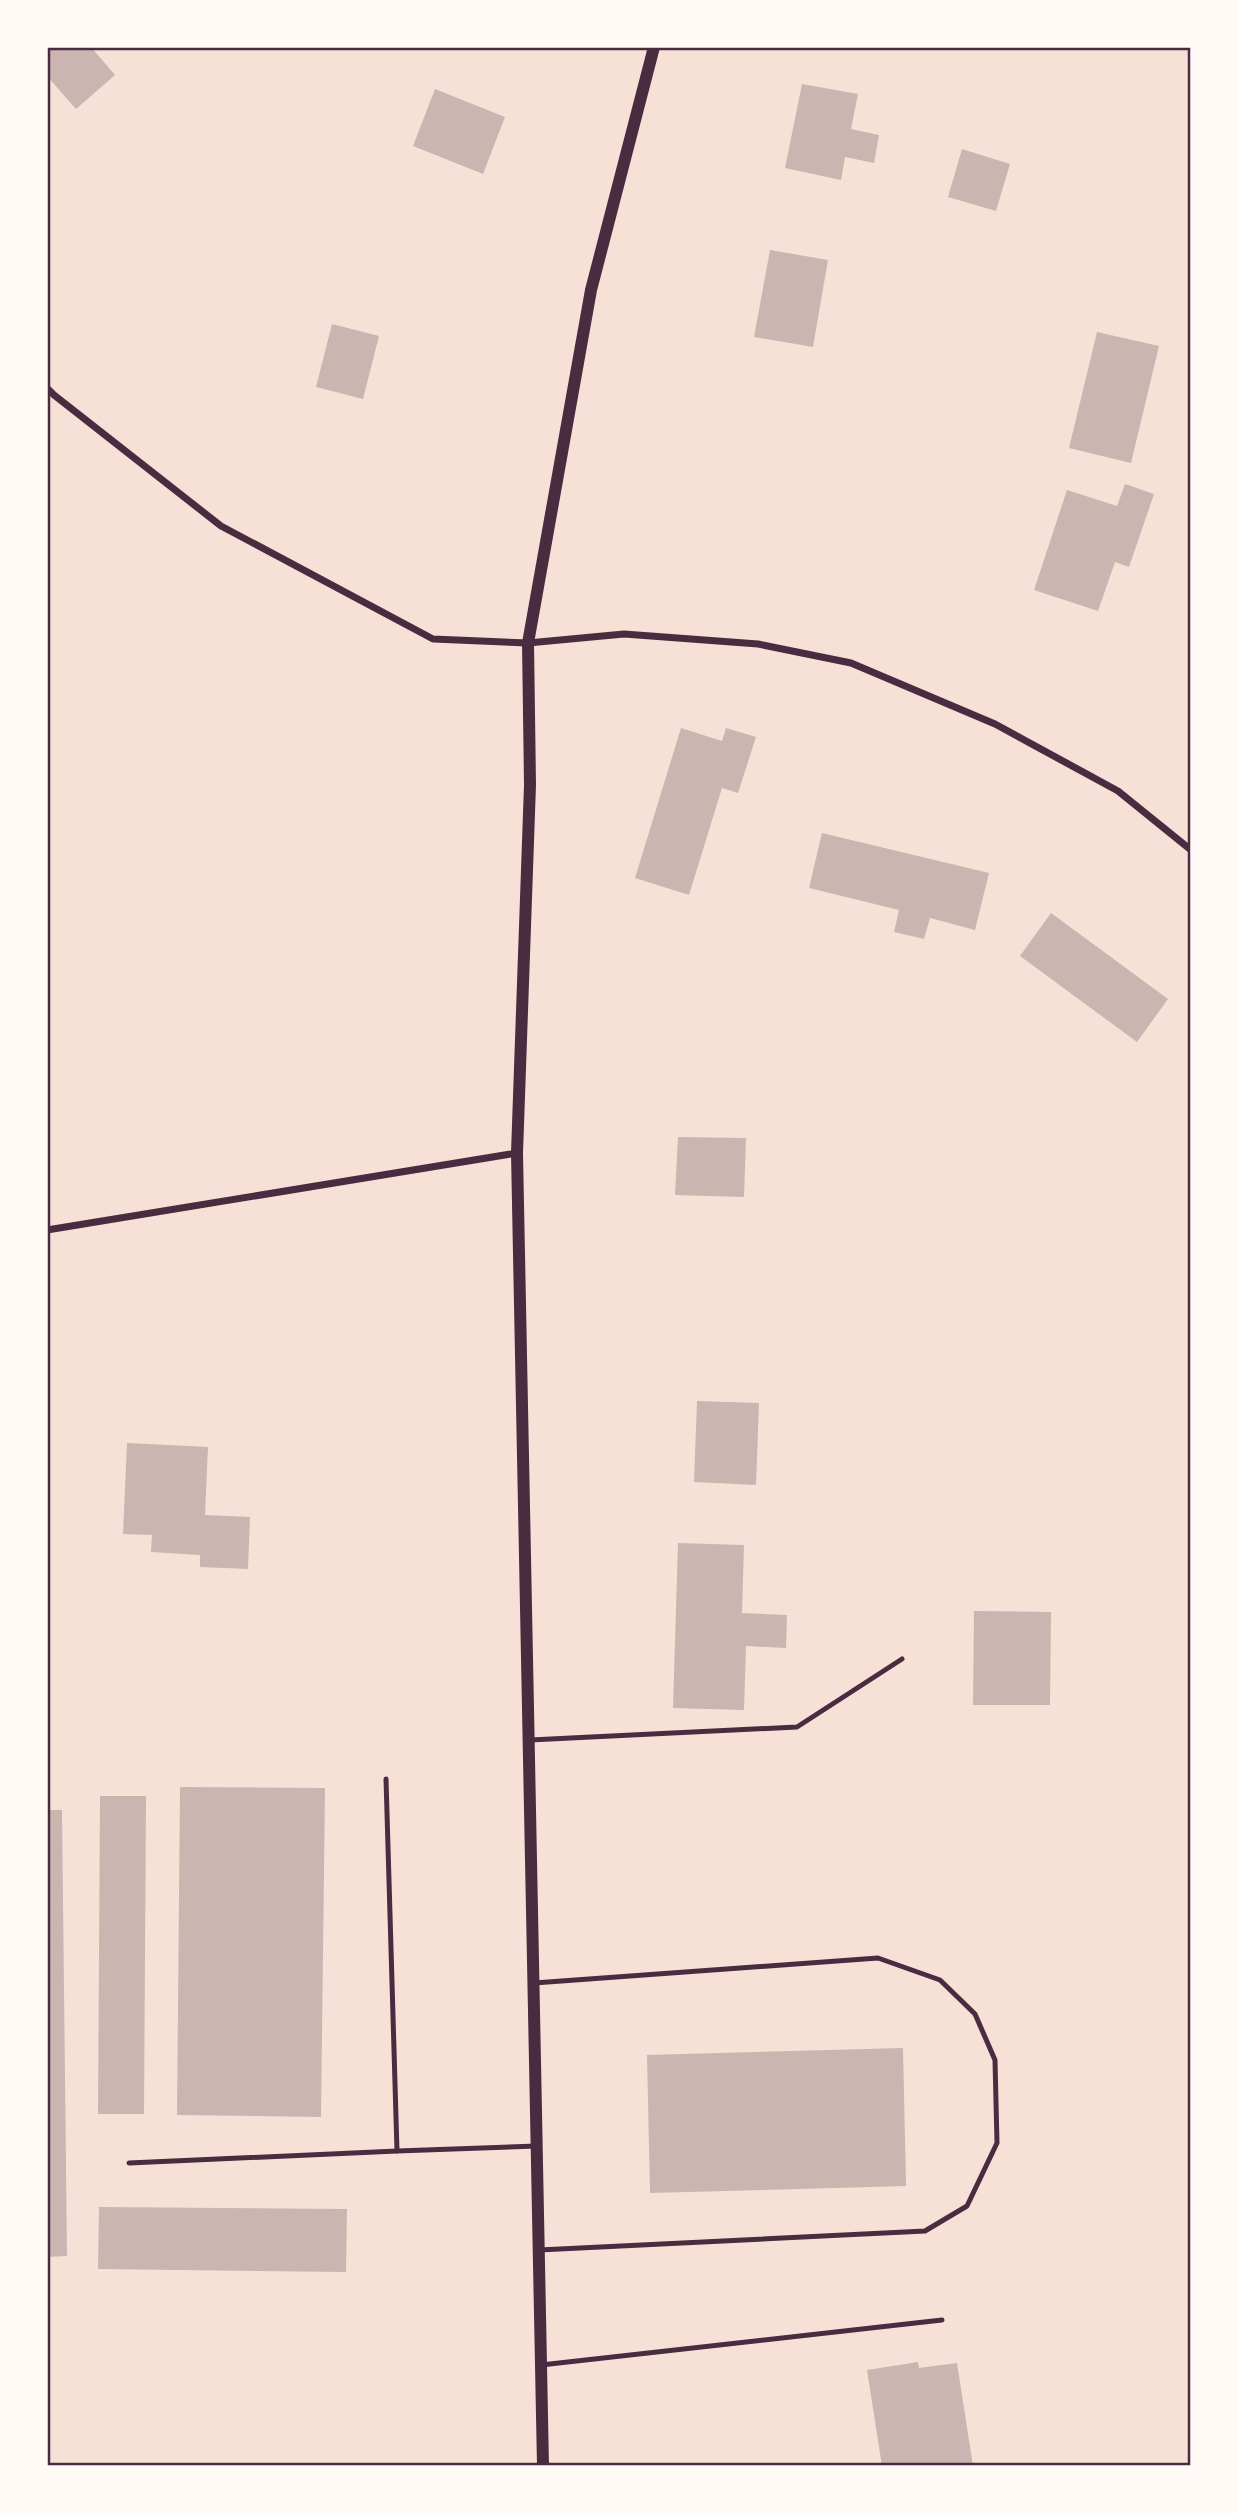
<svg xmlns="http://www.w3.org/2000/svg" width="1238" height="2513" viewBox="0 0 1238 2513" font-family="'Public Sans',sans-serif">
	<style>
		.building { fill: #ccb4b1 }
		.lines { fill: none; stroke-linecap: round; stroke-linejoin: round }
		.service { stroke: #4a2c40; stroke-width: 5 }
		.minor { stroke: #4a2c40; stroke-width: 7 }
		.tertiary { stroke: #4a2c40; stroke-width: 12 }
		.neatline { fill: none; stroke: #4a2c40; stroke-width: 2.5 }
	</style>
	<rect width="100%" height="100%" fill="#f7e1d7"/>
	<g class="building">
		<polygon points="47,47 91,47 115,75 76,109 47,76"/>
		<polygon points="802,84 858,94 851,129 879,135 874,163 845,157 841,180 785,168"/>
		<polygon points="435,89 505,117 483,174 413,146"/>
		<polygon points="962,149 1010,164 996,211 948,197"/>
		<polygon points="770,250 828,260 813,347 754,337"/>
		<polygon points="332,324 379,336 363,399 316,387"/>
		<polygon points="1097,332 1159,346 1131,463 1069,448"/>
		<polygon points="1125,484 1154,494 1129,567 1115,562 1098,611 1034,590 1067,490 1117,506"/>
		<polygon points="681,728 722,741 726,728 756,737 738,793 722,788 689,895 635,878"/>
		<polygon points="822,833 989,873 975,930 930,918 924,939 894,932 899,910 809,888"/>
		<polygon points="1051,913 1168,999 1137,1042 1020,956"/>
		<polygon points="678,1137 746,1138 744,1197 675,1195"/>
		<polygon points="697,1401 759,1403 756,1485 694,1482"/>
		<polygon points="127,1443 208,1447 205,1515 250,1517 248,1569 200,1567 200,1555 151,1552 152,1535 123,1534"/>
		<polygon points="678,1543 744,1545 742,1613 787,1615 786,1648 746,1646 744,1710 673,1708"/>
		<polygon points="974,1611 1051,1612 1050,1705 973,1705"/>
		<polygon points="180,1787 325,1788 321,2117 177,2115"/>
		<polygon points="100,1796 146,1796 144,2114 98,2114"/>
		<polygon points="47,1810 62,1810 67,2256 47,2257"/>
		<polygon points="903,2048 906,2186 650,2193 647,2055"/>
		<polygon points="99,2207 347,2209 346,2272 98,2269"/>
		<polygon points="918,2362 919,2368 957,2363 973,2466 882,2466 867,2370"/>
	</g>
	<g class="lines">
		<g class="service">
			<polyline points="530,1740 797,1727 902,1659"/>
			<polyline points="386,1779 397,2151 537,2146"/>
			<polyline points="534,1983 878,1958 940,1980 975,2014 995,2060 997,2143 967,2206 925,2231 539,2250"/>
			<polyline points="129,2163 397,2151"/>
			<polyline points="541,2365 942,2320"/>
		</g>
		<g class="minor">
			<polyline points="47,388 54,395 221,526 433,639 528,643 624,634 758,644 851,663 995,724 1118,791 1191,850"/>
			<polyline points="47,1230 517,1153"/>
		</g>
		<polyline class="tertiary" points="543,2466 517,1153 530,785 528,643 591,290 654,47"/>
	</g>
	<rect width="1238" height="2513" fill="none" stroke="#fffaf5" stroke-width="98"/>
	<rect x="49" y="49" width="1140" height="2415" class="neatline"/>
</svg>
